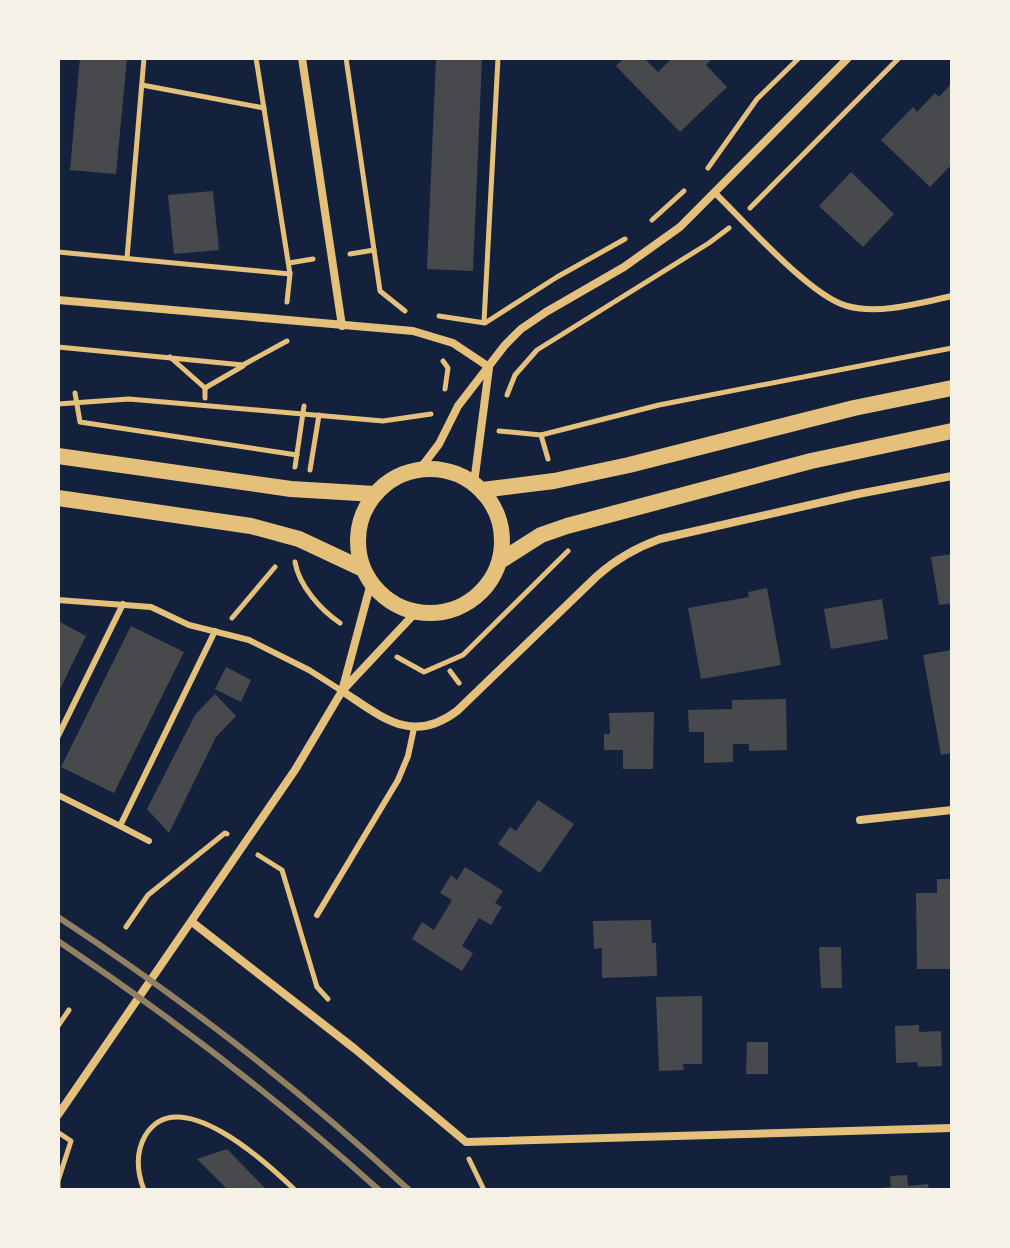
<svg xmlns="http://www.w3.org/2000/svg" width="1010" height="1248" viewBox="0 0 1010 1248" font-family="'DejaVu Sans',sans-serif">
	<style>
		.building { fill: #48494c }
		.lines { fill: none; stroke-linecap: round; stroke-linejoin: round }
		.path { stroke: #e5c07b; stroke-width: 5 }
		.service { stroke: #e5c07b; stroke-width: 6 }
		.minor { stroke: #e5c07b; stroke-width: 8 }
		.secondary { stroke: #e5c07b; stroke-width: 16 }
		.rail { stroke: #918062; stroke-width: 6 }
	</style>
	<rect width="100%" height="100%" fill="#14213d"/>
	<g class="building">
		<polygon points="80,58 127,58 116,174 70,170"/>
		<polygon points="436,58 482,58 473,271 427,269"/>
		<polygon points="624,58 644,58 658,72 672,58 709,58 711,60 706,65 727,87 680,132 616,66"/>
		<polygon points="952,83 952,164 930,187 881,140 913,107 917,112 935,93 939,97"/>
		<polygon points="851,172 894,214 863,247 819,206"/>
		<polygon points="213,191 219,250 174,254 168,195"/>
		<polygon points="952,554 952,603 939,605 931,557"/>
		<polygon points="767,588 781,665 701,679 688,608 749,597 748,592"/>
		<polygon points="882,599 888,639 831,649 824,609"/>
		<polygon points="60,622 86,636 58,693 58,626"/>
		<polygon points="131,626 184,652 114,793 61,767"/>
		<polygon points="952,650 952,753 941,755 923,655"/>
		<polygon points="226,667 251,680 241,702 215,689"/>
		<polygon points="215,694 236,716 216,737 169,833 147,809 195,715"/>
		<polygon points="786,699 787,750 749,751 749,744 733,744 733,762 704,763 704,732 689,732 688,710 732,709 732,700"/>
		<polygon points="654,712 653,769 623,769 623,750 604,750 604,734 610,734 609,713"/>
		<polygon points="538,800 574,824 540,873 498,844 510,827 516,831"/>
		<polygon points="465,867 503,891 495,903 502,907 491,925 479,918 462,946 473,953 462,971 412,939 422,922 434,930 452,900 440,893 451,875 457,880"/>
		<polygon points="937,879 952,879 952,969 917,969 916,893 937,893"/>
		<polygon points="651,920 652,943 656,943 657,976 602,978 602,948 594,949 593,921"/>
		<polygon points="819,947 841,947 842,988 821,988"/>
		<polygon points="702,996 702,1064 683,1064 684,1070 659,1071 656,997"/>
		<polygon points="919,1025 919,1032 941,1031 942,1066 918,1067 917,1062 896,1063 895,1026"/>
		<polygon points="747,1042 768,1042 768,1074 746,1074"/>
		<polygon points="227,1149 267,1190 228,1190 197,1159"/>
		<polygon points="907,1175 908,1186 928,1184 929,1190 879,1190 879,1188 891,1187 890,1176"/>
	</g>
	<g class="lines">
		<g class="path">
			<polyline points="346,58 380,291 405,311"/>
			<polyline points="142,85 264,108"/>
			<polyline points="708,168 757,99 799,58"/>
			<polyline points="750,208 899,58"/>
			<polyline points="652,220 684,191"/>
			<polyline points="58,252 290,274 256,58"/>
			<polyline points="350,254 374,250"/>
			<polyline points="127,258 144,58"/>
			<polyline points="289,263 313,259"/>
			<polyline points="287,302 290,274"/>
			<polyline points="439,316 485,323 557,277 625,239"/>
			<polyline points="484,322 498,58"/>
			<polyline points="58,347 243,365 287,341"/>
			<polyline points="170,357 205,388 243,366"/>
			<polyline points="443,361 448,368 445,389"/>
			<polyline points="75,393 80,422 297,455"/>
			<polyline points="507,395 515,375 537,350 709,243 729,228"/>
			<polyline points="205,398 205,388"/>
			<polyline points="58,404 129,399 383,421 431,414"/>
			<polyline points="499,431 541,435 659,405 952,348"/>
			<polyline points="541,435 548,459"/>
			<polyline points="295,467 304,406"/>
			<polyline points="310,470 319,415"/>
			<path d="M 295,562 C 299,586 321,610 340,623"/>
			<polyline points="232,618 275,567"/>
			<polyline points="397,657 424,672 463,655 568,551"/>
			<polyline points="450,671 459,683"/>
			<polyline points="258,855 282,870 317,987 328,999"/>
			<polyline points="126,927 148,895 225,833 227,834"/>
			<polyline points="58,1026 69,1010"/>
			<polyline points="469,1159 484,1190"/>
			<polyline points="58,1190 58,1181 71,1141 59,1133"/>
			<path d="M 144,1190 C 137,1172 135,1154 145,1136 C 178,1080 268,1164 295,1190"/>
		</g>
		<g class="service">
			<path d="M 715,193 C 745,222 810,296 847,306 C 879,315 920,303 952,296"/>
			<polyline points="58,600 151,607 189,625 249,640 309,670 342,691"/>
			<polyline points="58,736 123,604"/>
			<polyline points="58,795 120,826 215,631"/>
			<polyline points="120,826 149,841"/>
			<polyline points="317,915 398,780 408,756 414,728"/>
		</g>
		<g class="minor">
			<polyline points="302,58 342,326"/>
			<polyline points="58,300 413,331 453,343 489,367"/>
			<polyline points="420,469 439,444 458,406 505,345 521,329 546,312 624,267 680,227 848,58"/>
			<polyline points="474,483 489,368"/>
			<path d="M 342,691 C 382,717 412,745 457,711 L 597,576 C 616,559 635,548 660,539 L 858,494 L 952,476"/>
			<polyline points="342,691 371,583"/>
			<polyline points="860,820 952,810"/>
			<polyline points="192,922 355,1049 466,1142 952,1128"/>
			<polyline points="58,1115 295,770 342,691 416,612"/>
		</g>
		<g class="secondary">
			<polyline points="58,456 291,489 375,494"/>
			<circle cx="430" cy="541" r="72"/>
			<polyline points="482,490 554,481 629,465 854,408 952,388"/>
			<polyline points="58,498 251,526 299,539 363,569"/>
			<polyline points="500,561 541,535 567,526 811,461 952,431"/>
		</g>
		<g class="rail">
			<path d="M 58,917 C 183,999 299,1089 409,1190"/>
			<path d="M 58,941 C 171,1017 278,1099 379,1190"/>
		</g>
	</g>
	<rect width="1010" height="1248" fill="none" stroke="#f6f1e7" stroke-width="120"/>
</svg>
